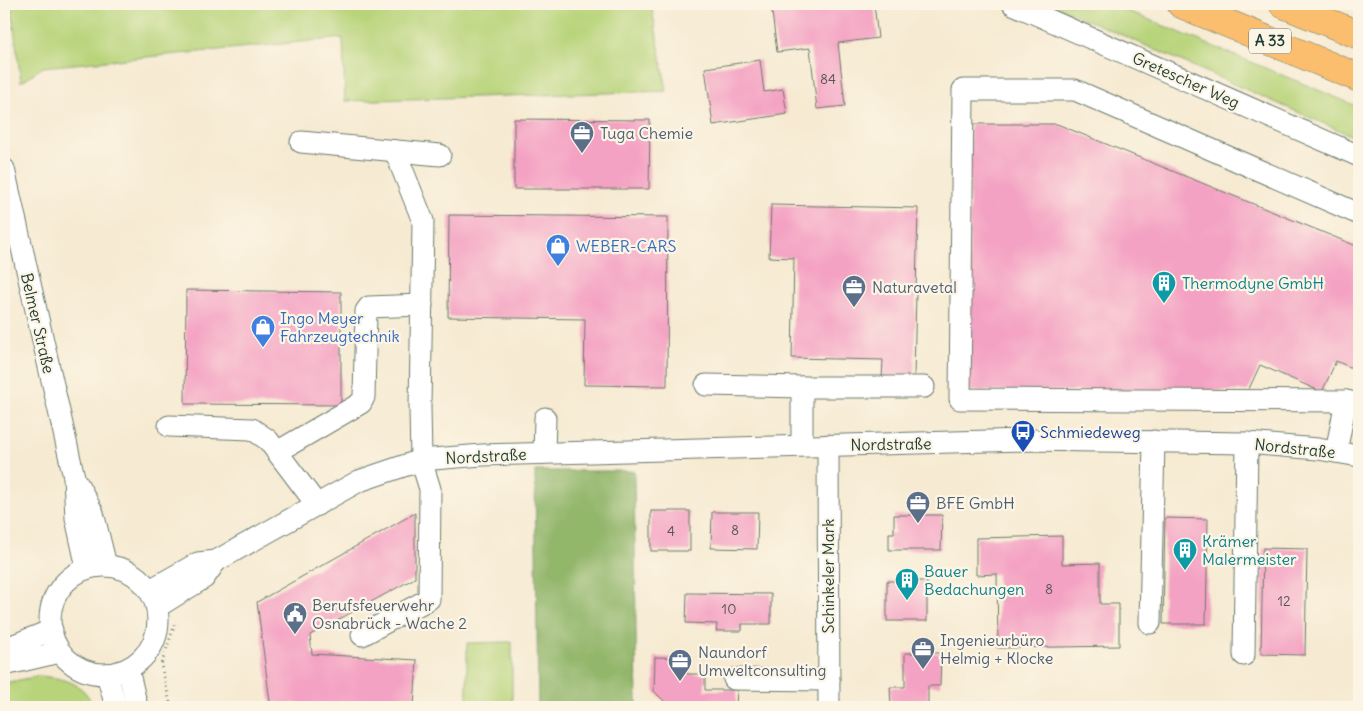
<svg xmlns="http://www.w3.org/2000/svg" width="1363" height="711" viewBox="0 0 1363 711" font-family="Delius,sans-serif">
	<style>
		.green { fill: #b8d47a; stroke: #6c8857 }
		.forest { fill: #92b66a; stroke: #587a4f }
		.building { fill: #f4a2c3 }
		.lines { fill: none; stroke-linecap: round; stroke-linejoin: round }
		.minor-casing { stroke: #6a7a6b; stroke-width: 23 }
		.highway-casing { stroke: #6a7a6b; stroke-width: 29 }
		.path { stroke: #6a7a6b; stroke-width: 3; stroke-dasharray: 1 4; stroke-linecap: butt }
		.minor { stroke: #fff; stroke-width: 21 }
		.highway { stroke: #fbbd6e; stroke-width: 28 }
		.labels { text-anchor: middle; stroke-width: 4.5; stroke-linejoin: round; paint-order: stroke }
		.number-label { font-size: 14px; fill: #545658 }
		.shield { fill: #fcf5e5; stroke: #617469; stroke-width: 1 }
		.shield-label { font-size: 15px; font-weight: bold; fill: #1f3d34 }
		.street-label { font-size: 16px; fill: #1f3d34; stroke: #fcf5e5 }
		.service-label { font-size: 16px; fill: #4e5e75; stroke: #fcf5e5; text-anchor: start }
		.shop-label { font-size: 16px; fill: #366cbe; stroke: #fcf5e5; text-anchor: start }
		.culture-label { font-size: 16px; fill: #0d838f; stroke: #fcf5e5; text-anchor: start }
		.transit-label { font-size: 16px; fill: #164399; stroke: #fcf5e5; text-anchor: start }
	</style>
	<rect width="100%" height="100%" fill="#fcf5e5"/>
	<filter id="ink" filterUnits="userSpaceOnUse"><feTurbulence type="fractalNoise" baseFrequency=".02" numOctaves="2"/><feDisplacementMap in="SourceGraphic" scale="10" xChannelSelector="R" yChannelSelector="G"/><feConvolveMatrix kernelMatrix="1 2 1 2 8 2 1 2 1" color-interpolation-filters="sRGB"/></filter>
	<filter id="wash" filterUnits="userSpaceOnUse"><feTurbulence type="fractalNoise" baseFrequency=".0096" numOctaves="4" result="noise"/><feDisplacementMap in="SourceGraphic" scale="20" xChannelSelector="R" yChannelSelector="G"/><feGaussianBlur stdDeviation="1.12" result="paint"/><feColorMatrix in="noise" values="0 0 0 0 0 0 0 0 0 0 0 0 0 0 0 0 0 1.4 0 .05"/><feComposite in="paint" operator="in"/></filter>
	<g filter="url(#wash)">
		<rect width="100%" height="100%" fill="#f6ead2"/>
		<g class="green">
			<polygon points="11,4 651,4 667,91 345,101 343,38 43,67 21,82"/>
			<polygon points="1051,4 1111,4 1359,107 1359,139"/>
			<polygon points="512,642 512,707 467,707 467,643"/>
			<path d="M 39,676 C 63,678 85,682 93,707 L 4,707 L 4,683 Z"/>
		</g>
		<polygon class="forest" points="535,471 634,471 637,707 538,707"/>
		<g id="blocks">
			<g class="building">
				<polygon points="652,4 665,4 665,5 653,7"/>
				<polygon points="771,4 874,4 878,38 838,43 845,106 817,109 810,48 777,52"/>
				<polygon points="760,60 764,92 783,89 787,114 713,125 705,68"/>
				<polygon points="514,119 650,120 649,189 514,189"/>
				<polygon points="970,124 1057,124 1359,247 1359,371 1336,361 1322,392 1260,365 1248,391 968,391"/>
				<polygon points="771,205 918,208 914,377 882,377 883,360 792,358 794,258 769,257"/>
				<polygon points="449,215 668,217 667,386 584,385 585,319 448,317"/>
				<polygon points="186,290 341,292 341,405 185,404"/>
				<rect x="651" y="511" width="39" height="40"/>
				<polygon points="712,512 758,512 757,549 711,548"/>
				<polygon points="415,513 415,578 310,635 312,654 417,660 414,707 346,707 270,702 257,602"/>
				<polygon points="894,515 942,515 941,550 889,550 889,533 894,533"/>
				<polygon points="1165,518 1208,519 1206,624 1163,624"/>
				<polygon points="1062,536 1062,564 1100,563 1100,604 1119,604 1119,646 998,648 997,574 976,575 976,538"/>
				<polygon points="1263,548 1307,549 1305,655 1261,654"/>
				<rect x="887" y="581" width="40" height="40"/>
				<polygon points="687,593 771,594 771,624 742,624 742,631 716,631 717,624 686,623"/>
				<polygon points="905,653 941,653 940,686 928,686 928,707 891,707 890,687 905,687"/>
				<polygon points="655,657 687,658 687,674 705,674 705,690 737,690 736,707 670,707 654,691"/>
			</g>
		</g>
	</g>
	<g filter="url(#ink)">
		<use href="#blocks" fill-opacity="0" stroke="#6a7a6b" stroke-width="1"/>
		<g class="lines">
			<defs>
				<g id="minor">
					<polyline points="1013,4 1359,156"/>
					<polyline points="301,142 440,155"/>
					<polyline points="4,169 74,477 76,518 87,568"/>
					<polyline points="706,385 802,387"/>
					<polyline points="1346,401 960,399 963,90 1075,90 1359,214"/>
					<polyline points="169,426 252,429 268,440 317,505"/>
					<polyline points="802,445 802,387 924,387"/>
					<polyline points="828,445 829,707"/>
					<polyline points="277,452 361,403 364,397 366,311 369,307 422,305"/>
					<polyline points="1336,452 1346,401 1358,404"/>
					<polyline points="544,453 545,418"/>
					<polyline points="77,483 93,513 106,565"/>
					<circle cx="104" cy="620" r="54"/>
					<polyline points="150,590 198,563 216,561 359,481 421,460 482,455 1025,440 1247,443 1318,449 1359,456"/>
					<polyline points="157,607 204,578 216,561"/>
					<polyline points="1150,623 1154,441"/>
					<polyline points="362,635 429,599 430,489 421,460 420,407 423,221 395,151"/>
					<polyline points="4,649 52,630"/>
					<polyline points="1244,655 1247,443"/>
					<polyline points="4,665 60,652"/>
					<polyline points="128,669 137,707"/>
					<polyline points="107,674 116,707"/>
					<polyline points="734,679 829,680"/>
				</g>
				<g id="highway">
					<polyline points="1181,4 1359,78"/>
					<polyline points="1283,4 1359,35"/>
				</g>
			</defs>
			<use href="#minor" class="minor-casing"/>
			<use href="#highway" class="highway-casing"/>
			<polyline class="path" points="171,707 161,665 176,621"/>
			<use href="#minor" class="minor"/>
			<use href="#highway" class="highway"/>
		</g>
	</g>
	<defs>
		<symbol id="office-pin" viewBox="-11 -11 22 30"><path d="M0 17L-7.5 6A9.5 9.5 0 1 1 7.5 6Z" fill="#5c6f8a" stroke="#fcf5e5"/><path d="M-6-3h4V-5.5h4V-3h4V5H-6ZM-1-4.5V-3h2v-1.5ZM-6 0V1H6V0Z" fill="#fff"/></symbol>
		<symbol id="shop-pin" viewBox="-11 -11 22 30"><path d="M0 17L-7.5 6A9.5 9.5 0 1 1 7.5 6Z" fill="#3f7fe0" stroke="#fcf5e5"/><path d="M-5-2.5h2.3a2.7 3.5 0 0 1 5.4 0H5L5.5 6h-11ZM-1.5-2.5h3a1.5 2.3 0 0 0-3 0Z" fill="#fff"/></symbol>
		<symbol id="building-pin" viewBox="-11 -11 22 30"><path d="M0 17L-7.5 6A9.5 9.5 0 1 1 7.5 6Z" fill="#0f9aa8" stroke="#fcf5e5"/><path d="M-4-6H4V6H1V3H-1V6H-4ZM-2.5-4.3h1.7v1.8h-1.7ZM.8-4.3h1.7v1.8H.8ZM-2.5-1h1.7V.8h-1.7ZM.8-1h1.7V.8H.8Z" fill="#fff"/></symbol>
		<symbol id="bus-pin" viewBox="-11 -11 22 30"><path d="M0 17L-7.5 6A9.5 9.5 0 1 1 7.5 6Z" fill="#1a4fb4" stroke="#fcf5e5"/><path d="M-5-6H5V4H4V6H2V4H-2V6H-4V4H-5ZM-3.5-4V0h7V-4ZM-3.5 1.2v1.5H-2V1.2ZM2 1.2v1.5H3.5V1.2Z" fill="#fff"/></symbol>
		<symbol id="civic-pin" viewBox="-11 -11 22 30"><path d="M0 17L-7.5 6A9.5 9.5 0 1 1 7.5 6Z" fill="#5c6f8a" stroke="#fcf5e5"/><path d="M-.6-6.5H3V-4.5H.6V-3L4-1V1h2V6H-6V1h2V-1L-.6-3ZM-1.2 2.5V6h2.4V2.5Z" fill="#fff"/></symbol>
	</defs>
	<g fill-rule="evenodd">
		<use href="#office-pin" x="568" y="119" width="28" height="38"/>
		<use href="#shop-pin" x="544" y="232" width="28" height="38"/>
		<use href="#building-pin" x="1150" y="269" width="28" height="38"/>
		<use href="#office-pin" x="840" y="273" width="28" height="38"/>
		<use href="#shop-pin" x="249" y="313" width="28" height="38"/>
		<use href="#bus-pin" x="1009" y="418" width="28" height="38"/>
		<use href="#office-pin" x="904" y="489" width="28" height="38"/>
		<use href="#building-pin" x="1171" y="536" width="28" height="38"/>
		<use href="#building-pin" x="893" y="566" width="28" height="38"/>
		<use href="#civic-pin" x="281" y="600" width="28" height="38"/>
		<use href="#office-pin" x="909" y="635" width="28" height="38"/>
		<use href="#office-pin" x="666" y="647" width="28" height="38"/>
	</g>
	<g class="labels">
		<g class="number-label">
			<text x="828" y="84">84</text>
			<text x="735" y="535">8</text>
			<text x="671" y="536">4</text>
			<text x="1049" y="594">8</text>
			<text x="1284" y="606">12</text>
			<text x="729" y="614">10</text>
		</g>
		<rect class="shield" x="1249" y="28.5" width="42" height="25" rx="4"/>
		<g class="shield-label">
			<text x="1270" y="46">A 33</text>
		</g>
		<g class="street-label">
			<text transform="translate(1186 80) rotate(24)" y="6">Gretescher Weg</text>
			<text transform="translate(38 323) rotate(77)" y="6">Belmer Straße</text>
			<text transform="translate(891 444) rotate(-1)" y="6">Nordstraße</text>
			<text transform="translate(1295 448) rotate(6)" y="6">Nordstraße</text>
			<text transform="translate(486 456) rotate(-3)" y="6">Nordstraße</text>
			<text transform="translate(828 576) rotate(-90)" y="6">Schinkeler Mark</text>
		</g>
		<g class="service-label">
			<text x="600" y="139">Tuga Chemie</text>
			<text x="872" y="293">Naturavetal</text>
			<text x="936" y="509">BFE GmbH</text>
			<text x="312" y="611">Berufsfeuerwehr<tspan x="312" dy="18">Osnabrück - Wache 2</tspan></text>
			<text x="940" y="646">Ingenieurbüro<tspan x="940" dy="18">Helmig + Klocke</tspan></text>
			<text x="698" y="658">Naundorf<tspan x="698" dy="18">Umweltconsulting</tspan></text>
		</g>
		<g class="shop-label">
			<text x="576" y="252">WEBER-CARS</text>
			<text x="280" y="324">Ingo Meyer<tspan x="280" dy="18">Fahrzeugtechnik</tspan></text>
		</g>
		<g class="culture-label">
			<text x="1182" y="289">Thermodyne GmbH</text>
			<text x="1202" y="547">Krämer<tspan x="1202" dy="18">Malermeister</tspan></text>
			<text x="924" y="577">Bauer<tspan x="924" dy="18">Bedachungen</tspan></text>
		</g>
		<g class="transit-label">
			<text x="1040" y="438">Schmiedeweg</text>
		</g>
	</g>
	<rect width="1363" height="711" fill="none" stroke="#fcf5e5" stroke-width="20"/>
</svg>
